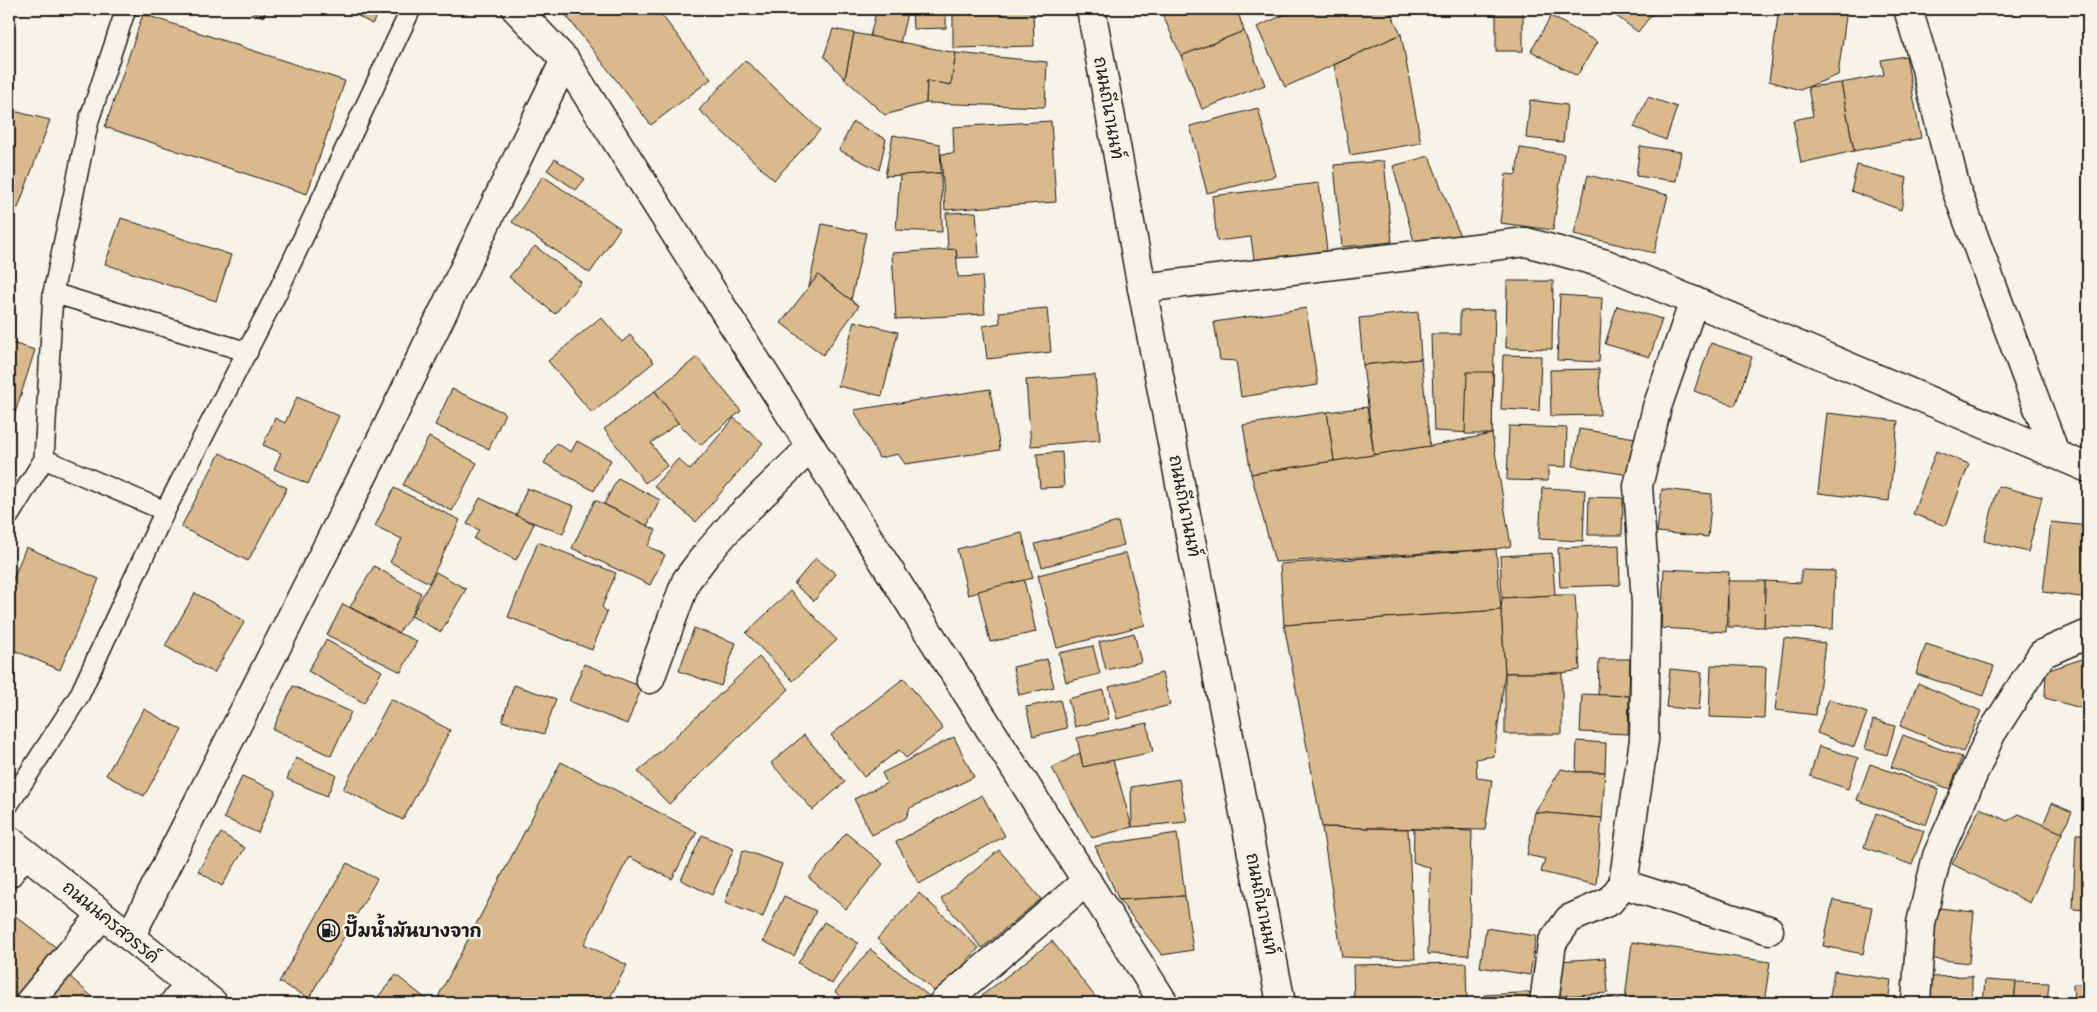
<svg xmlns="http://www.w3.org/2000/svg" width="2097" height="1012" viewBox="0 0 2097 1012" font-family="'Indie Flower','Playpen Sans Thai',sans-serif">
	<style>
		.building { fill: #dab98c; stroke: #1c1c1c }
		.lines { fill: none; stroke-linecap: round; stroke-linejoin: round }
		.service-casing { stroke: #1c1c1c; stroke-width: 22 }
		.minor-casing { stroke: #1c1c1c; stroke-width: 31 }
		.tertiary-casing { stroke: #1c1c1c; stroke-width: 31 }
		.primary-casing { stroke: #1c1c1c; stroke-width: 31 }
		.service { stroke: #f7f3e8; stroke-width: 19 }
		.minor { stroke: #f7f3e8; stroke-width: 28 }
		.tertiary { stroke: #f7f3e8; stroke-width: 28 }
		.primary { stroke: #f7f3e8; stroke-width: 28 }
		.labels { text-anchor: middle; stroke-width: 5; stroke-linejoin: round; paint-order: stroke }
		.street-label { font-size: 18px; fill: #1c1c1c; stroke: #f7f3e8 }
		.poi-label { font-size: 18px; font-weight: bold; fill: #1c1c1c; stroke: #f7f3e8; text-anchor: start }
	</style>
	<rect width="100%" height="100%" fill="#f7f3e8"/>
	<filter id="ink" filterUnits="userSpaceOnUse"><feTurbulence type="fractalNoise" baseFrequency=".02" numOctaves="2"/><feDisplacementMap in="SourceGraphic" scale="10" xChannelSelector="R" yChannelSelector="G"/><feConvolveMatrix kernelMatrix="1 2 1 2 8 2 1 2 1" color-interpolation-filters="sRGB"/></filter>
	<g filter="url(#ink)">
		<g class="building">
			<polygon points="246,9 267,9 263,17"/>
			<polygon points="346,9 381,9 372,24"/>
			<polygon points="561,9 657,9 711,79 651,125"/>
			<polygon points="877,9 908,9 900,43 870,36"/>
			<polygon points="912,9 946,9 946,28 913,29"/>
			<polygon points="953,9 1033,9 1034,46 953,48"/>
			<polygon points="1174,9 1237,9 1244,31 1181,56 1161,11"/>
			<polygon points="1297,9 1389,9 1401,34 1285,87 1257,27"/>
			<polygon points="1607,9 1656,9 1638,32"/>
			<polygon points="1779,9 1847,9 1838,75 1800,90 1769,81"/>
			<rect x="1496" y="11" width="27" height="40"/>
			<polygon points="143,14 345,81 307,194 105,127"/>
			<polygon points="1551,16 1597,42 1577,76 1531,51"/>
			<polygon points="833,29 854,33 845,79 824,56"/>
			<polygon points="1244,31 1265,85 1202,109 1181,56"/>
			<polygon points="854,33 956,53 951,85 927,81 926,103 885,115 845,79"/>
			<polygon points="1401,34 1421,143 1350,155 1334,65"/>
			<polygon points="956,53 1047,62 1045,107 926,103 927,81 951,85"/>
			<polygon points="1906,56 1921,138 1854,151 1841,83 1884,75 1881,60"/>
			<polygon points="745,60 820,130 774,180 699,110"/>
			<polygon points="1841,83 1854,151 1801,163 1793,120 1813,116 1808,87"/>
			<polygon points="1648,97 1677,107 1666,140 1634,127"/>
			<polygon points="1530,100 1567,105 1563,142 1526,138"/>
			<polygon points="1258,108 1276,176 1207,193 1190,126"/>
			<polygon points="9,110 50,120 18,208 9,205"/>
			<polygon points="1051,121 1056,202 945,210 941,154 954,153 953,127"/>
			<polygon points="853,122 886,139 879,170 839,150"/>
			<polygon points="893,135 940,144 941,173 885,176"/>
			<polygon points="1640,146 1681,152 1676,181 1636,176"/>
			<polygon points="1520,148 1564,154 1553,230 1500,223 1506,174 1516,175"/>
			<polygon points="1429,156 1460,236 1414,241 1393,166"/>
			<polygon points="555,159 585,179 576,190 547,170"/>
			<polygon points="1384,161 1392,242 1342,247 1334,165"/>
			<polygon points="1857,165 1907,178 1901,210 1851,191"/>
			<polygon points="941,173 942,232 896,230 900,175"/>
			<polygon points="1588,175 1668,195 1654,253 1574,234"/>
			<polygon points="543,176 620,228 590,273 512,222"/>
			<polygon points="1319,183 1327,251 1254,260 1251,237 1217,241 1212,196"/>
			<polygon points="976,212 979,257 957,258 956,249 948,250 946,213"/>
			<polygon points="121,218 231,255 216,301 105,264"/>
			<polygon points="822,224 866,233 851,300 818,275 809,287"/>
			<polygon points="535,246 581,282 555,314 509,277"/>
			<polygon points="956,249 958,277 982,276 985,314 896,319 892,253"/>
			<polygon points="818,275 859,306 823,355 781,323"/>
			<polygon points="1507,281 1553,281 1552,349 1506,348"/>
			<polygon points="1560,295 1602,298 1599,362 1557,360"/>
			<polygon points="1617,306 1662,319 1650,357 1605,344"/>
			<polygon points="1047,308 1051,352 987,359 983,326 1000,323 999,312"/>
			<polygon points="1306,308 1318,385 1241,397 1236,361 1220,360 1214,322"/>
			<polygon points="1495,310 1492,434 1434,431 1431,334 1460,334 1460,311"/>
			<polygon points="1418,312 1421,359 1363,365 1359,318"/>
			<polygon points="601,317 622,342 630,335 654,362 592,413 548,361"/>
			<polygon points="854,321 898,332 882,396 838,386"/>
			<polygon points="9,342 35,350 9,432"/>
			<polygon points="1711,343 1752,357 1735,406 1694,391"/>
			<polygon points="1503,355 1541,356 1539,411 1501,409"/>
			<polygon points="697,357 741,411 700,445 678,423 655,391"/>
			<polygon points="1421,359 1430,446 1374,455 1363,365"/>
			<polygon points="1599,369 1600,415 1551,416 1550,370"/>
			<polygon points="1467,372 1493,372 1492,434 1465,434"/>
			<polygon points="1095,375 1100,440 1031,446 1026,380"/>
			<polygon points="452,389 505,413 489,449 435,425"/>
			<polygon points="990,389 1000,450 905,464 898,454 879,458 854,410"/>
			<polygon points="655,391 678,423 651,443 667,466 645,483 604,429"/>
			<polygon points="297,397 339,416 308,484 274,469 281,453 263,445 275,418 285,423"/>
			<polygon points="1367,407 1374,455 1334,461 1327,412"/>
			<polygon points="1327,412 1334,461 1251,474 1243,425"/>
			<polygon points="1827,413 1898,421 1889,501 1818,493"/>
			<polygon points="734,418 763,443 696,522 654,486 678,459 690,470"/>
			<polygon points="1509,426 1567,428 1566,467 1548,466 1548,481 1507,480"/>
			<polygon points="1579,429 1636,438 1629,475 1573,466"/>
			<polygon points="1492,434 1511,546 1496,549 1275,562 1251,474 1430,446"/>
			<polygon points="429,437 477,463 452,511 403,485"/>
			<polygon points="577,441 611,460 594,491 544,463 556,443 571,452"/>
			<polygon points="1936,451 1969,464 1946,526 1913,514"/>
			<polygon points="1062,452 1064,487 1040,488 1037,454"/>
			<polygon points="220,453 287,488 248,561 181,527"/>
			<polygon points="618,478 660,500 647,526 604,504"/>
			<polygon points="1998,486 2042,497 2028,552 1984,541"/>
			<polygon points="394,488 460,520 429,583 390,562 402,539 375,526"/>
			<polygon points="527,488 574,506 563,534 516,516"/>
			<polygon points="1542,488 1585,490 1583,541 1539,539"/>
			<polygon points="1662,489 1712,494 1708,537 1657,532"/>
			<polygon points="1589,497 1623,498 1622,535 1588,535"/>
			<polygon points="480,498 534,524 516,560 474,539 479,530 467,524"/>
			<polygon points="595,500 656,530 648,546 665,555 650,585 572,548"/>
			<polygon points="1118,522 1124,545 1042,567 1035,544"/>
			<polygon points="2051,522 2088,526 2088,598 2043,592"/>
			<polygon points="1022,533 1033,578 968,595 957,549"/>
			<polygon points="538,542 616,573 602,607 607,612 592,650 508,617"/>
			<polygon points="1619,545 1620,585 1560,587 1558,548"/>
			<polygon points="26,547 99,579 60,670 9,648 9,589"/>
			<polygon points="1496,549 1501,610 1284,625 1280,564"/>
			<polygon points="1126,553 1145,625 1057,648 1038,575"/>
			<polygon points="1552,553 1555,595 1502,598 1500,556"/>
			<polygon points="816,558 836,574 814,601 794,584"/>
			<polygon points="374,566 421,593 411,616 398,633 350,607"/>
			<polygon points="1664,569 1729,572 1726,632 1661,628"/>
			<polygon points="1801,570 1835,571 1833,629 1764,627 1765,581 1801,583"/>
			<polygon points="436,572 466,589 441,632 411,616"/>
			<polygon points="1024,580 1036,632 990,642 978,591"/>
			<polygon points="1728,581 1765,581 1764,627 1728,627"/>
			<polygon points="790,591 837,640 793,681 746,633"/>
			<polygon points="195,593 245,621 214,673 165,646"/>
			<polygon points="1555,595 1575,595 1580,670 1562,673 1505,673 1501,610 1502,598"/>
			<polygon points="343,604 398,633 417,641 401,672 327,635"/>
			<polygon points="1501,610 1505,673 1494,756 1476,759 1477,778 1492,780 1485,830 1322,827 1284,625"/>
			<polygon points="694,628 736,643 721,686 679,671"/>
			<polygon points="1134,633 1141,662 1106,670 1099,642"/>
			<polygon points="1784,638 1825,643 1816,715 1775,710"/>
			<polygon points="326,640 382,671 364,703 308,671"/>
			<polygon points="1926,644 1994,666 1984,696 1916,674"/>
			<polygon points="1093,646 1100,674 1066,682 1059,653"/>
			<polygon points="759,657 789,689 669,804 638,772"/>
			<polygon points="1047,659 1054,687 1019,695 1013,667"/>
			<polygon points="1599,659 1630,659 1629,696 1598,695"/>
			<polygon points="2082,659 2088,694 2088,710 2045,698 2046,671"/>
			<polygon points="584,664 642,687 627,724 569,701"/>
			<polygon points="1711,665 1766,667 1764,719 1709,717"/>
			<polygon points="1670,669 1702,672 1699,710 1666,707"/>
			<polygon points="1162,673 1170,705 1117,719 1109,687"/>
			<rect x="1505" y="673" width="57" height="61"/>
			<polygon points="904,678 943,729 906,758 899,750 864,777 831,735"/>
			<polygon points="1918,683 1981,711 1963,752 1900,726"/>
			<polygon points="514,685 556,699 544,734 502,721"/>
			<polygon points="293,686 351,712 331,756 273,729"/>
			<polygon points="1103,690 1109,719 1075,727 1068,699"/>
			<polygon points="1582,694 1629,696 1628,734 1580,732"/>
			<polygon points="391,699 450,730 403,820 343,789"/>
			<polygon points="1829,699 1867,713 1854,747 1817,733"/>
			<polygon points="1060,700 1067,728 1033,736 1026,707"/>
			<polygon points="144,709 182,730 144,796 106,775"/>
			<polygon points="1873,720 1895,726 1887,755 1865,749"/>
			<polygon points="1147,723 1153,752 1083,767 1077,738"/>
			<polygon points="804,735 845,782 813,810 771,763"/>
			<polygon points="1903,735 1962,757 1950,789 1891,767"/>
			<polygon points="954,737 974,777 910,808 906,818 872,835 854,799 887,783 882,773"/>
			<polygon points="1577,741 1606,743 1605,772 1576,772"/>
			<polygon points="1819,746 1858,758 1848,789 1810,776"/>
			<polygon points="1080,753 1083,767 1113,760 1132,827 1092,838 1052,768"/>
			<polygon points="296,758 336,775 327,796 287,779"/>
			<polygon points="561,762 697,832 672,879 629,857 584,944 627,965 607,1003 449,1003 438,997"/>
			<polygon points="1870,764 1939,789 1926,825 1857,800"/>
			<polygon points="1561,769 1576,772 1605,772 1602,818 1535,812"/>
			<polygon points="242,776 276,791 258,833 224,818"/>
			<polygon points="1179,779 1187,822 1132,827 1131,787"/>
			<polygon points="982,795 1005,836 919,884 896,842"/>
			<polygon points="2052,803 2072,812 2062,833 2043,825"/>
			<polygon points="1980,808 2007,821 2019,814 2062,833 2030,903 1952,864"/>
			<polygon points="1535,812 1602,818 1596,885 1541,872 1545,859 1527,855"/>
			<polygon points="1876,813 1924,831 1912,865 1864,847"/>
			<polygon points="1322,827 1408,829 1415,959 1342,957"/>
			<polygon points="1414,829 1472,831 1469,955 1428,954 1430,868 1413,862"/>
			<polygon points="221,833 245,848 222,886 198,871"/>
			<polygon points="846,833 883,864 846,909 809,878"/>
			<polygon points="1177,833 1185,896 1119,900 1095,846"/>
			<polygon points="2076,834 2088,834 2088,910 2073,909"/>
			<polygon points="702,835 734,849 712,895 681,880"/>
			<polygon points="743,850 782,864 763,917 725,903"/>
			<polygon points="999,850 1041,899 982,948 941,899"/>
			<polygon points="347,863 377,879 309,998 279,982"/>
			<polygon points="919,893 979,948 937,994 877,939"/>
			<polygon points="784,896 816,911 794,956 763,941"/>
			<polygon points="1185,896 1193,950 1162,955 1119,900"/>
			<polygon points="1833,900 1872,907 1863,954 1823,946"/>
			<polygon points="1931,907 1974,912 1969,963 1926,958"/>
			<polygon points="9,911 62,952 23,1003 9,1003"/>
			<polygon points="824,922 858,943 832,984 798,963"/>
			<polygon points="1486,928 1536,936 1530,975 1480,967"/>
			<polygon points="1052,941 1100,1003 984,1003 980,997"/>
			<polygon points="1632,942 1770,962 1764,1003 1656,1003 1625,999"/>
			<polygon points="870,949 930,997 925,1003 848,1003 835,992"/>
			<polygon points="1605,958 1608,993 1560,996 1558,961"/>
			<polygon points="1466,963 1467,1003 1354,1003 1353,965"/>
			<polygon points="1834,971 1891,980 1888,1003 1829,1003"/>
			<polygon points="66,973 99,1003 38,1003"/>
			<polygon points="396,975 431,1003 373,1003"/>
			<polygon points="1972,976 1972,1003 1927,1003 1927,977"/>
			<polygon points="1985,980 2016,982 2014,1003 1983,1003"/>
			<polygon points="2016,982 2049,983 2047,1003 2014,1003"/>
			<polygon points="2073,984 2088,984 2088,1003 2074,1003"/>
			<polygon points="1537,992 1537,1003 1484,1003 1484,995"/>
			<polygon points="1618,998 1618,1003 1553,1003 1567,1002"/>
		</g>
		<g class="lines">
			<defs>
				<g id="service">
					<polyline points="53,293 248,352"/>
					<polyline points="44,459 165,511"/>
					<polyline points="9,516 44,459 53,293 89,120 126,9"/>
					<polyline points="9,804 79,696 165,511 279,289 411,9"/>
				</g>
				<g id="minor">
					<polyline points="1908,9 1925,65 1956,189 2055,453"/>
					<polyline points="1142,288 1526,242 1606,264 2088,468"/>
					<polyline points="1694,301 1657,407 1638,486 1646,603 1644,740 1623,884 1769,930"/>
					<polyline points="650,679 686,581 705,556 736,520 811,447"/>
					<polyline points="9,873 24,853"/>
					<polyline points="130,937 384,434 565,60"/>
					<polyline points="29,1003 102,915"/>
					<polyline points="174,1003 190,985"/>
					<polyline points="943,1003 1087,881"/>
					<polyline points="1544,1003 1552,943 1569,919 1610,901 1623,884"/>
					<polyline points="1916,1003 1921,923 1937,856 1991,734 2042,654 2088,634"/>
				</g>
				<polyline id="tertiary" points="516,9 565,60 1164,1003"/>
				<g id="primary">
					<polyline points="1091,9 1142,288 1281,1003"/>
					<polyline points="9,840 213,1003"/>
				</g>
			</defs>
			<use href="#service" class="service-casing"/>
			<use href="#minor" class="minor-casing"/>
			<use href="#tertiary" class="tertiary-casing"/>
			<use href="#primary" class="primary-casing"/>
			<use href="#service" class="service"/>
			<use href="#minor" class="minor"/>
			<use href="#tertiary" class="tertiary"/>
			<use href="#primary" class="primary"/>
		</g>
	</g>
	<defs>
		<symbol id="fuel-ring" viewBox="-11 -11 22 22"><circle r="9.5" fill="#f7f3e8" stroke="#1c1c1c" stroke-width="1.5"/><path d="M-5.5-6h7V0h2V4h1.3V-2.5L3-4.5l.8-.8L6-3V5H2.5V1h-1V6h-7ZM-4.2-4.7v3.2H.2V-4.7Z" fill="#1c1c1c"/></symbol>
	</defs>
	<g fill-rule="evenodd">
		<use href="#fuel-ring" x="316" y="918" width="25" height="25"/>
	</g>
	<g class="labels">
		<g class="street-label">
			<text transform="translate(1109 108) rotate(80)" y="6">ถนนถีนานนท์</text>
			<text transform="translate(1185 506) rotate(79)" y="6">ถนนถีนานนท์</text>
			<text transform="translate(1262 904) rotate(79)" y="6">ถนนถีนานนท์</text>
			<text transform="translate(111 922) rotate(39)" y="6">ถนนนครสวรรค์</text>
		</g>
		<g class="poi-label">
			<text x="344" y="937">ปั๊มน้ำมันบางจาก</text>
		</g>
	</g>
	<rect width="2097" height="1012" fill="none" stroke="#f7f3e8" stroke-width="30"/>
	<rect x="15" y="15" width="2067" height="982" fill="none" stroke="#1c1c1c" stroke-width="2" filter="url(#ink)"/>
</svg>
